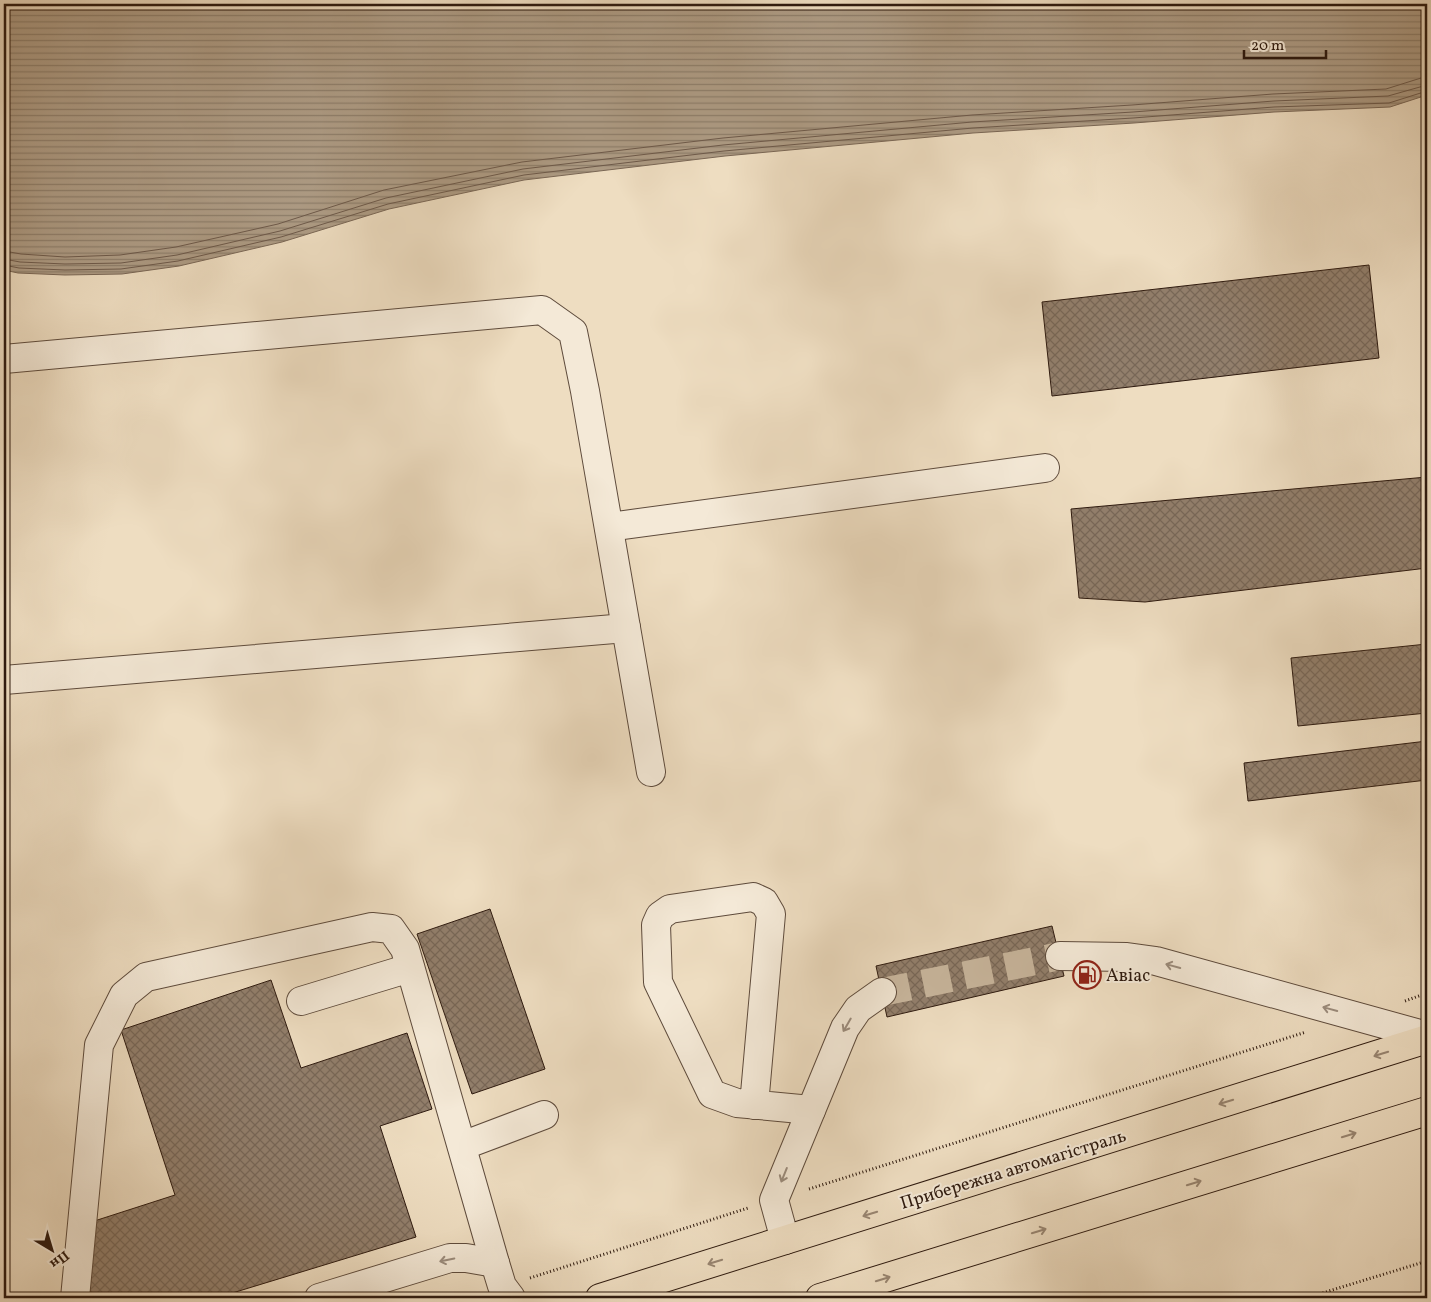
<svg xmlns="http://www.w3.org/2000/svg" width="1431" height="1302" viewBox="0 0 1431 1302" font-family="Vollkorn,serif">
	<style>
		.water { fill: url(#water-rules); stroke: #7a6755 }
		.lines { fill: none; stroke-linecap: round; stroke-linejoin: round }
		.shore { stroke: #6e5a4a; stroke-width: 1 }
		.building { fill: url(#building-cross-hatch); stroke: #2e1a0f }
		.minor-tunnel { stroke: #c8b69d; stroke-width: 28; stroke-dasharray: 28 14; stroke-linecap: butt }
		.minor-casing { stroke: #5e4b3c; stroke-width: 30 }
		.major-casing { stroke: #2e1a0f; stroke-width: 30 }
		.path { stroke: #2e1a0f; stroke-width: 3; stroke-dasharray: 1 2.5; stroke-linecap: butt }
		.minor { stroke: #f4e9d7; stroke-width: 28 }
		.major { stroke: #eeddc1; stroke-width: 28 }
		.oneway { stroke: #9b8c7d }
		.oneway2 { stroke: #988571 }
		.labels { text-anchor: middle; stroke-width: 4; stroke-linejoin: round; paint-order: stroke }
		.poi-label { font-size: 18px; fill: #2e1a0f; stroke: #f4e9d7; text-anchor: start }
		.street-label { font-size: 18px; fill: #2e1a0f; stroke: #f4e9d7 }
	</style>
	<defs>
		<pattern id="water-rules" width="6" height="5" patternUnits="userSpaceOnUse" patternTransform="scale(1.25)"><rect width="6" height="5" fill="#ad9b84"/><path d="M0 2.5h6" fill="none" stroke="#8d7e6a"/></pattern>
		<pattern id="building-cross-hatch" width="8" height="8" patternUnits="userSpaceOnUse" patternTransform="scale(1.25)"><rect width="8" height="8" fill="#927f6c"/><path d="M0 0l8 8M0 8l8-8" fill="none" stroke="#786757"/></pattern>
	</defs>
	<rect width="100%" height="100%" fill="#eeddc1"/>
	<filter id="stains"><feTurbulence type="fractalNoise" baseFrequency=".004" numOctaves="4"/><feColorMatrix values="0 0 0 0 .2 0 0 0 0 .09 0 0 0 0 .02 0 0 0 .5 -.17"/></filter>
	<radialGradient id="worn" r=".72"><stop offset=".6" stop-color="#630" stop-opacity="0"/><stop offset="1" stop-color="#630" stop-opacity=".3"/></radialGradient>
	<polygon class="water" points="4,4 1427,4 1427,95 1390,107 1274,112 1134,123 973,133 725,156 524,180 389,209 282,242 179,266 122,274 65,275 18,273 4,270"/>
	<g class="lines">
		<g class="shore">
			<polyline points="4,251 21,254 65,257 120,255 176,247 278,224 384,190 522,162 723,138 972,115 1132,105 1273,94 1386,89 1421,78 1427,77"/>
			<polyline points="4,259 20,262 65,264 121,263 177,255 280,231 386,198 523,169 723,145 972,122 1133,112 1274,101 1388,96 1427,85"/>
			<polyline points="4,265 19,268 65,270 121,269 178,261 281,237 388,204 524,175 724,151 973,128 1133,118 1274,107 1389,103 1427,91"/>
		</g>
	</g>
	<g class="building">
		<polygon points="1369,265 1379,358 1052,396 1042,302"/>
		<polygon points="1427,266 1427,294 1424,267"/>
		<polygon points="1427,477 1427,568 1145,602 1079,598 1071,509"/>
		<polygon points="1427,644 1427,713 1298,726 1291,658"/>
		<polygon points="1427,741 1427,780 1248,801 1244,763"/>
		<polygon points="490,909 545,1069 472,1094 417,934"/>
		<polygon points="1052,926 1064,976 887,1017 876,966"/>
		<polygon points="271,980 301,1068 407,1033 432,1109 380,1126 416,1237 216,1298 83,1298 85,1224 175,1195 121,1030"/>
	</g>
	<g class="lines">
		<polyline class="minor-tunnel" points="882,992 1060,956"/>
		<defs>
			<g id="minor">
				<polyline points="4,359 542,310 573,332 585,391 651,772"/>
				<polyline points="609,527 1045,468"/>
				<polyline points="4,680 626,628"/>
				<polyline points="1060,956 1127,957 1156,961 1427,1036"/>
				<polyline points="301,1001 410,968"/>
				<polyline points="754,1105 771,914 764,902 753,897 670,909 660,916 656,925 658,982 712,1094 737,1103 811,1110"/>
				<polyline points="462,1146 544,1115"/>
				<polyline points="785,1240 774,1200 845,1028 858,1009 882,992"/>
				<polyline points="75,1298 99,1045 124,995 146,977 372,927 391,929 405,949 495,1263 502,1286 511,1298"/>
				<polyline points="319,1298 450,1258 466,1258 495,1263"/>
			</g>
			<g id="major">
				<polyline points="600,1298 1427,1039"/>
				<polyline points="820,1298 1427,1111"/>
			</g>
		</defs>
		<use href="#minor" class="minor-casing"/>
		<use href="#major" class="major-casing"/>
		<g class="path">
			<polyline points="1405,1001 1427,993"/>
			<polyline points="809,1189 1306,1032"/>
			<polyline points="530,1278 748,1208"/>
			<polyline points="465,1298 476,1295"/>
			<polyline points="1306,1298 1427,1261"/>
		</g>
		<use href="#minor" class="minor"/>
		<use href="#major" class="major"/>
	</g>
	<defs><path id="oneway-shaft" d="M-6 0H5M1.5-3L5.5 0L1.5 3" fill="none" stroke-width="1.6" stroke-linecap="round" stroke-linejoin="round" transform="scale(1.25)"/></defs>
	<g class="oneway">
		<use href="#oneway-shaft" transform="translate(1173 966) rotate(-165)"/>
		<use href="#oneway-shaft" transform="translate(1330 1009) rotate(-165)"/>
		<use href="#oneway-shaft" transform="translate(847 1025) rotate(120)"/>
		<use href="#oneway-shaft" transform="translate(784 1175) rotate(112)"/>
		<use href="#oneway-shaft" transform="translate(447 1260) rotate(168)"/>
	</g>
	<g class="oneway2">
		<use href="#oneway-shaft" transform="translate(1381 1054) rotate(163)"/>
		<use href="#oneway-shaft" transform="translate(1226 1102) rotate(163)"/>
		<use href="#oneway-shaft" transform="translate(1349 1135) rotate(-17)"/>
		<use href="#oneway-shaft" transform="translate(1194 1183) rotate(-17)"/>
		<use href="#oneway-shaft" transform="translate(870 1214) rotate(163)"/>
		<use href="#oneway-shaft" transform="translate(1039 1231) rotate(-17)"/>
		<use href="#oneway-shaft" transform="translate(715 1262) rotate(163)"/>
		<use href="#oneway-shaft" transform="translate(883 1279) rotate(-17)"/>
	</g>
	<defs>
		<symbol id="fuel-ring" viewBox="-11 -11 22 22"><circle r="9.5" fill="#f4e9d7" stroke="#8f2418" stroke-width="1.5"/><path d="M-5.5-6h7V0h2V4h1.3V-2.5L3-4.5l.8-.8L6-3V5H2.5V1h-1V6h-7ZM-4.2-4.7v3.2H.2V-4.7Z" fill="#8f2418"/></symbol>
	</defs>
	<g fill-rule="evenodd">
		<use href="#fuel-ring" x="1071" y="959" width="32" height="32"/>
	</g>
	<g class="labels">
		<g class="poi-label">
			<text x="1106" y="981">Авіас</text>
		</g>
		<g class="street-label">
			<text transform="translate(1013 1169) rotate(-17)" y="6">Прибережна автомагістраль</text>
		</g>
	</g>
	<rect width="1431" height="1302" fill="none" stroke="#eeddc1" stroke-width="20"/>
	<rect x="5" y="5" width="1421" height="1292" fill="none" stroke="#2e1a0f" stroke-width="2.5"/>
	<rect x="10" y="10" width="1411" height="1282" fill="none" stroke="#2e1a0f"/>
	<g transform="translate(52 1250) rotate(142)" stroke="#f4e9d7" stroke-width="4" paint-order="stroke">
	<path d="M0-4L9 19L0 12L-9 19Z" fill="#2e1a0f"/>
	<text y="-8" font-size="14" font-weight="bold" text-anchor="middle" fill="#2e1a0f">Пн</text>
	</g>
	<path d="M1244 50v8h82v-8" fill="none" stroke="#2e1a0f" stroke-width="2.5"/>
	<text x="1251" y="50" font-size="15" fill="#2e1a0f" stroke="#f4e9d7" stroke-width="4" paint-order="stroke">20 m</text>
	<rect width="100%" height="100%" filter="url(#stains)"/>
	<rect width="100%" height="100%" fill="url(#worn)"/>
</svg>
